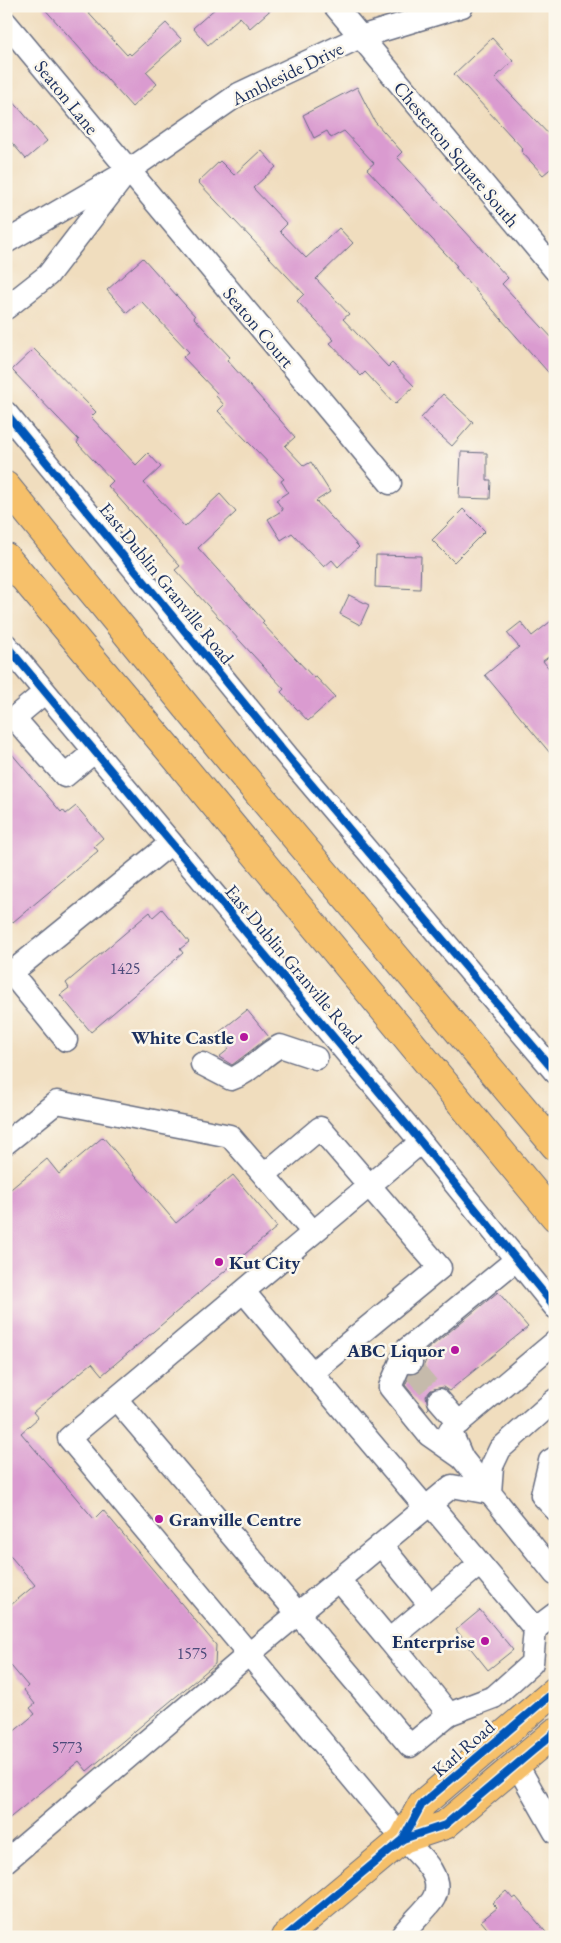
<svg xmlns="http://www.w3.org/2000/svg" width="561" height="1943" viewBox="0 0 561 1943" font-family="'EB Garamond',serif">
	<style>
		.building { fill: #da9bd0 }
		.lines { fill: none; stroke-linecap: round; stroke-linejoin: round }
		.minor-tunnel { stroke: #c5baab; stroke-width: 22; stroke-dasharray: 22 11; stroke-linecap: butt }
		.minor-casing { stroke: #666c80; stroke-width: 25 }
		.major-casing { stroke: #666c80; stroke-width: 30 }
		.minor { stroke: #fff; stroke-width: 22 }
		.major { stroke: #f6c06b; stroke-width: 28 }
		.cycleway-casing { stroke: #fbf7ec; stroke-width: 11 }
		.cycleway { stroke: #0057b8; stroke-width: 8 }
		.poi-dot { fill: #b5179e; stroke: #fbf7ec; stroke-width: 2 }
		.labels { text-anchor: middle; stroke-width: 5; stroke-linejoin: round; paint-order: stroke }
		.number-label { font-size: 16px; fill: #4b4a7a }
		.street-label { font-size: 19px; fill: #1b2f5e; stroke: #fbf7ec }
		.poi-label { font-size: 19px; font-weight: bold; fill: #1b2f5e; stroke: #fbf7ec; text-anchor: end }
	</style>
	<rect width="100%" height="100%" fill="#fbf7ec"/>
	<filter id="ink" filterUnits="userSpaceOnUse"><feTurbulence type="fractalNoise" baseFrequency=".02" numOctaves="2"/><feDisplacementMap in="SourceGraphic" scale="10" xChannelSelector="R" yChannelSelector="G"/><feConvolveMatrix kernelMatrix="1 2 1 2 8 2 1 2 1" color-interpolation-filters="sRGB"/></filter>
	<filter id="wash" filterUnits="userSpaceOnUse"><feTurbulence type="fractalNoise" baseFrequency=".0096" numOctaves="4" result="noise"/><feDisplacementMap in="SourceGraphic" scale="20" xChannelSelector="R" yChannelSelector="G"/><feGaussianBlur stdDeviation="1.12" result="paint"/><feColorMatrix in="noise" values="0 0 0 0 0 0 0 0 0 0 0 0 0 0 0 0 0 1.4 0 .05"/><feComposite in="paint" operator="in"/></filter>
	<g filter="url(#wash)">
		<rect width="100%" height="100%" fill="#f0ddbe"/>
		<g id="blocks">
			<g class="building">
				<polygon points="42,6 82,6 127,55 129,53 131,55 166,23 182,40 146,72 157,84 132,107"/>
				<polygon points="218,6 275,6 250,28 240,17 208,45 193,28"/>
				<polygon points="492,38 513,61 495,78 555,141 555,165 543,175 521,151 523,149 454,74"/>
				<polygon points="357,87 375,122 402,152 397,157 508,278 502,284 555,341 555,380 455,267 457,266 367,169 374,163 344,131 331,138 327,131 314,138 303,115"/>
				<polygon points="6,93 47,141 26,159 6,136"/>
				<polygon points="261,150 276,167 253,188 287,224 280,231 306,258 339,228 353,243 316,279 349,314 343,319 388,367 392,363 414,386 395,404 365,372 361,376 330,343 334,340 297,301 304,294 198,182 220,161 234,175"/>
				<polygon points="143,258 195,316 194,318 230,357 227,360 295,437 285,446 304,466 311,462 330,492 316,501 359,547 338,567 332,560 324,567 292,533 281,540 268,519 283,510 276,500 288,492 281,481 284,479 218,411 224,405 216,396 218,394 183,357 189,352 141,301 127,313 107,290"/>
				<polygon points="34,349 96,412 91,417 136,465 148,453 161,467 144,483 185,527 220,494 236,512 198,548 264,621 262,623 314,678 316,677 335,697 308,721 281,692 284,689 175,570 180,566 108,486 113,481 77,443 79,440 12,370"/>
				<polygon points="443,394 473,422 452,446 421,418"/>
				<polygon points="461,452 487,453 487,480 491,480 490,499 459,498"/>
				<polygon points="463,509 485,531 454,562 432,540"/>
				<polygon points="376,555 421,556 420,589 375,587"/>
				<polygon points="349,595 369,605 360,625 340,614"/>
				<polygon points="555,618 555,652 543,661 555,676 555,759 485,675 519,647 507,633 521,622 532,636"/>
				<polygon points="6,747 61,812 63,810 66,814 76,806 103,838 94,846 98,851 13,922 6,914"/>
				<polygon points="162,909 189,942 180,949 183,953 91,1032 60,995 69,988 66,983 150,912 153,917"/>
				<polygon points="247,1010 269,1037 232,1065 219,1057 229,1049 217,1034"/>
				<polygon points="103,1137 176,1223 233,1175 277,1227 102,1375 92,1363 33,1412 38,1418 21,1433 94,1519 103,1510 216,1645 215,1664 87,1771 79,1761 6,1821 6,1738 35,1714 30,1708 35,1704 24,1690 28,1686 6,1660 6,1609 35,1585 6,1551 6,1193 47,1159 59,1174"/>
				<polygon points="498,1292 528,1327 449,1391 443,1387 431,1390 426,1396 429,1408 426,1411 405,1385 410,1375 416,1374 422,1370 426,1360 422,1354"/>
				<polygon points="480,1610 513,1650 488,1670 456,1630"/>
				<polygon points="506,1891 513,1899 516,1897 550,1937 494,1937 481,1921 497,1908 492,1903"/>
			</g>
		</g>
	</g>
	<g filter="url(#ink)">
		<use href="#blocks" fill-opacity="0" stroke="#666c80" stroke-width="1"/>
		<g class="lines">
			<polyline class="minor-tunnel" points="414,1370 439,1400"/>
			<defs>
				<g id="minor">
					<polyline points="335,6 555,270"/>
					<polyline points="6,23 390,483"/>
					<polyline points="6,242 128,171 239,94 360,37 462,6"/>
					<polyline points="6,308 48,275 121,180"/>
					<polyline points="6,413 288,757 555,1072"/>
					<polyline points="6,645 421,1142 555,1307"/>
					<polyline points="45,692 14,718 65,776 95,751"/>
					<polyline points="6,968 11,973 171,843"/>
					<polyline points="11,973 66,1040"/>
					<path d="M 202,1064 L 231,1079 C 250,1073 262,1055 280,1046 L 316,1058"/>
					<polyline points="6,1143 57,1102 230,1136 313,1232"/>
					<polyline points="264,1175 320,1128 440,1268 312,1373 426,1508"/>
					<polyline points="244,1292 312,1373"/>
					<polyline points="406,1350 390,1387 429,1435 462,1458 490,1493"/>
					<polyline points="411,1362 406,1350 517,1259"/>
					<polyline points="116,1399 410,1746 449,1714 389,1640 480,1564"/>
					<polyline points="439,1400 459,1423"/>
					<polyline points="555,1400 500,1449 492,1466 490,1493 555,1574"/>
					<polyline points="462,1458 450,1430 555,1342"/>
					<polyline points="555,1458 550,1461 542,1495 555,1509"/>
					<polyline points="430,1504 535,1629 555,1614"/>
					<polyline points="381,1545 430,1605"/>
					<polyline points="339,1580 389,1640"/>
					<polyline points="449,1714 494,1697 532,1663 535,1629"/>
					<polyline points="517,1765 555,1832"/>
					<polyline points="6,1861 249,1654 452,1486 490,1493"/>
					<path d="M 401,1937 C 410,1924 422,1914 432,1901 C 448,1878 417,1853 403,1839 L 69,1438 L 421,1142"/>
				</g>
				<g id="major">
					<polyline points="6,486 225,754 555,1146"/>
					<polyline points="6,557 176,758 555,1217"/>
					<polyline points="403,1839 445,1825 555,1732"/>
					<polyline points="285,1937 403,1839 422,1804 555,1691"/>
				</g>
			</defs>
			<use href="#minor" class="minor-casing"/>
			<use href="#major" class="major-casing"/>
			<use href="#minor" class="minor"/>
			<use href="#major" class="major"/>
			<defs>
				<g id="cycleway">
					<polyline points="6,413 288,757 555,1072"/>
					<polyline points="6,645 421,1142 555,1307"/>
					<polyline points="403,1839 445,1825 555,1732"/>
					<polyline points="285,1937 403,1839 422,1804 555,1691"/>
				</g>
			</defs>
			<use href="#cycleway" class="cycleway-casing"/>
			<use href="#cycleway" class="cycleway"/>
		</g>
	</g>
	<g class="poi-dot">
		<circle cx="244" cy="1037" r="5"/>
		<circle cx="219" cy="1262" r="5"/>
		<circle cx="455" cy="1350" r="5"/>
		<circle cx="159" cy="1519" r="5"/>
		<circle cx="485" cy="1641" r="5"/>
	</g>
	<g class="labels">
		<g class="number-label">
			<text x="125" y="974">1425</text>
			<text x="192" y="1659">1575</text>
			<text x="67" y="1753">5773</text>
		</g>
		<g class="street-label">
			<text transform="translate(287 73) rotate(-26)" y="7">Ambleside Drive</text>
			<text transform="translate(67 97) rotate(51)" y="7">Seaton Lane</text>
			<text transform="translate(457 154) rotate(50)" y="7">Chesterton Square South</text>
			<text transform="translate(259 327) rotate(50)" y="7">Seaton Court</text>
			<text transform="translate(167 583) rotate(51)" y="7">East Dublin Granville Road</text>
			<text transform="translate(294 964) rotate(50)" y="7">East Dublin Granville Road</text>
			<text transform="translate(463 1748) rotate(-41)" y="7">Karl Road</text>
		</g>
		<g class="poi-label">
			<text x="234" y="1044">White Castle</text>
			<text x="229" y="1269" text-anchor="start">Kut City</text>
			<text x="445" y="1357">ABC Liquor</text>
			<text x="169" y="1526" text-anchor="start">Granville Centre</text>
			<text x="475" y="1648">Enterprise</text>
		</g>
	</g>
	<rect width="561" height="1943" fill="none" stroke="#fbf7ec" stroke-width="25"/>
</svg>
